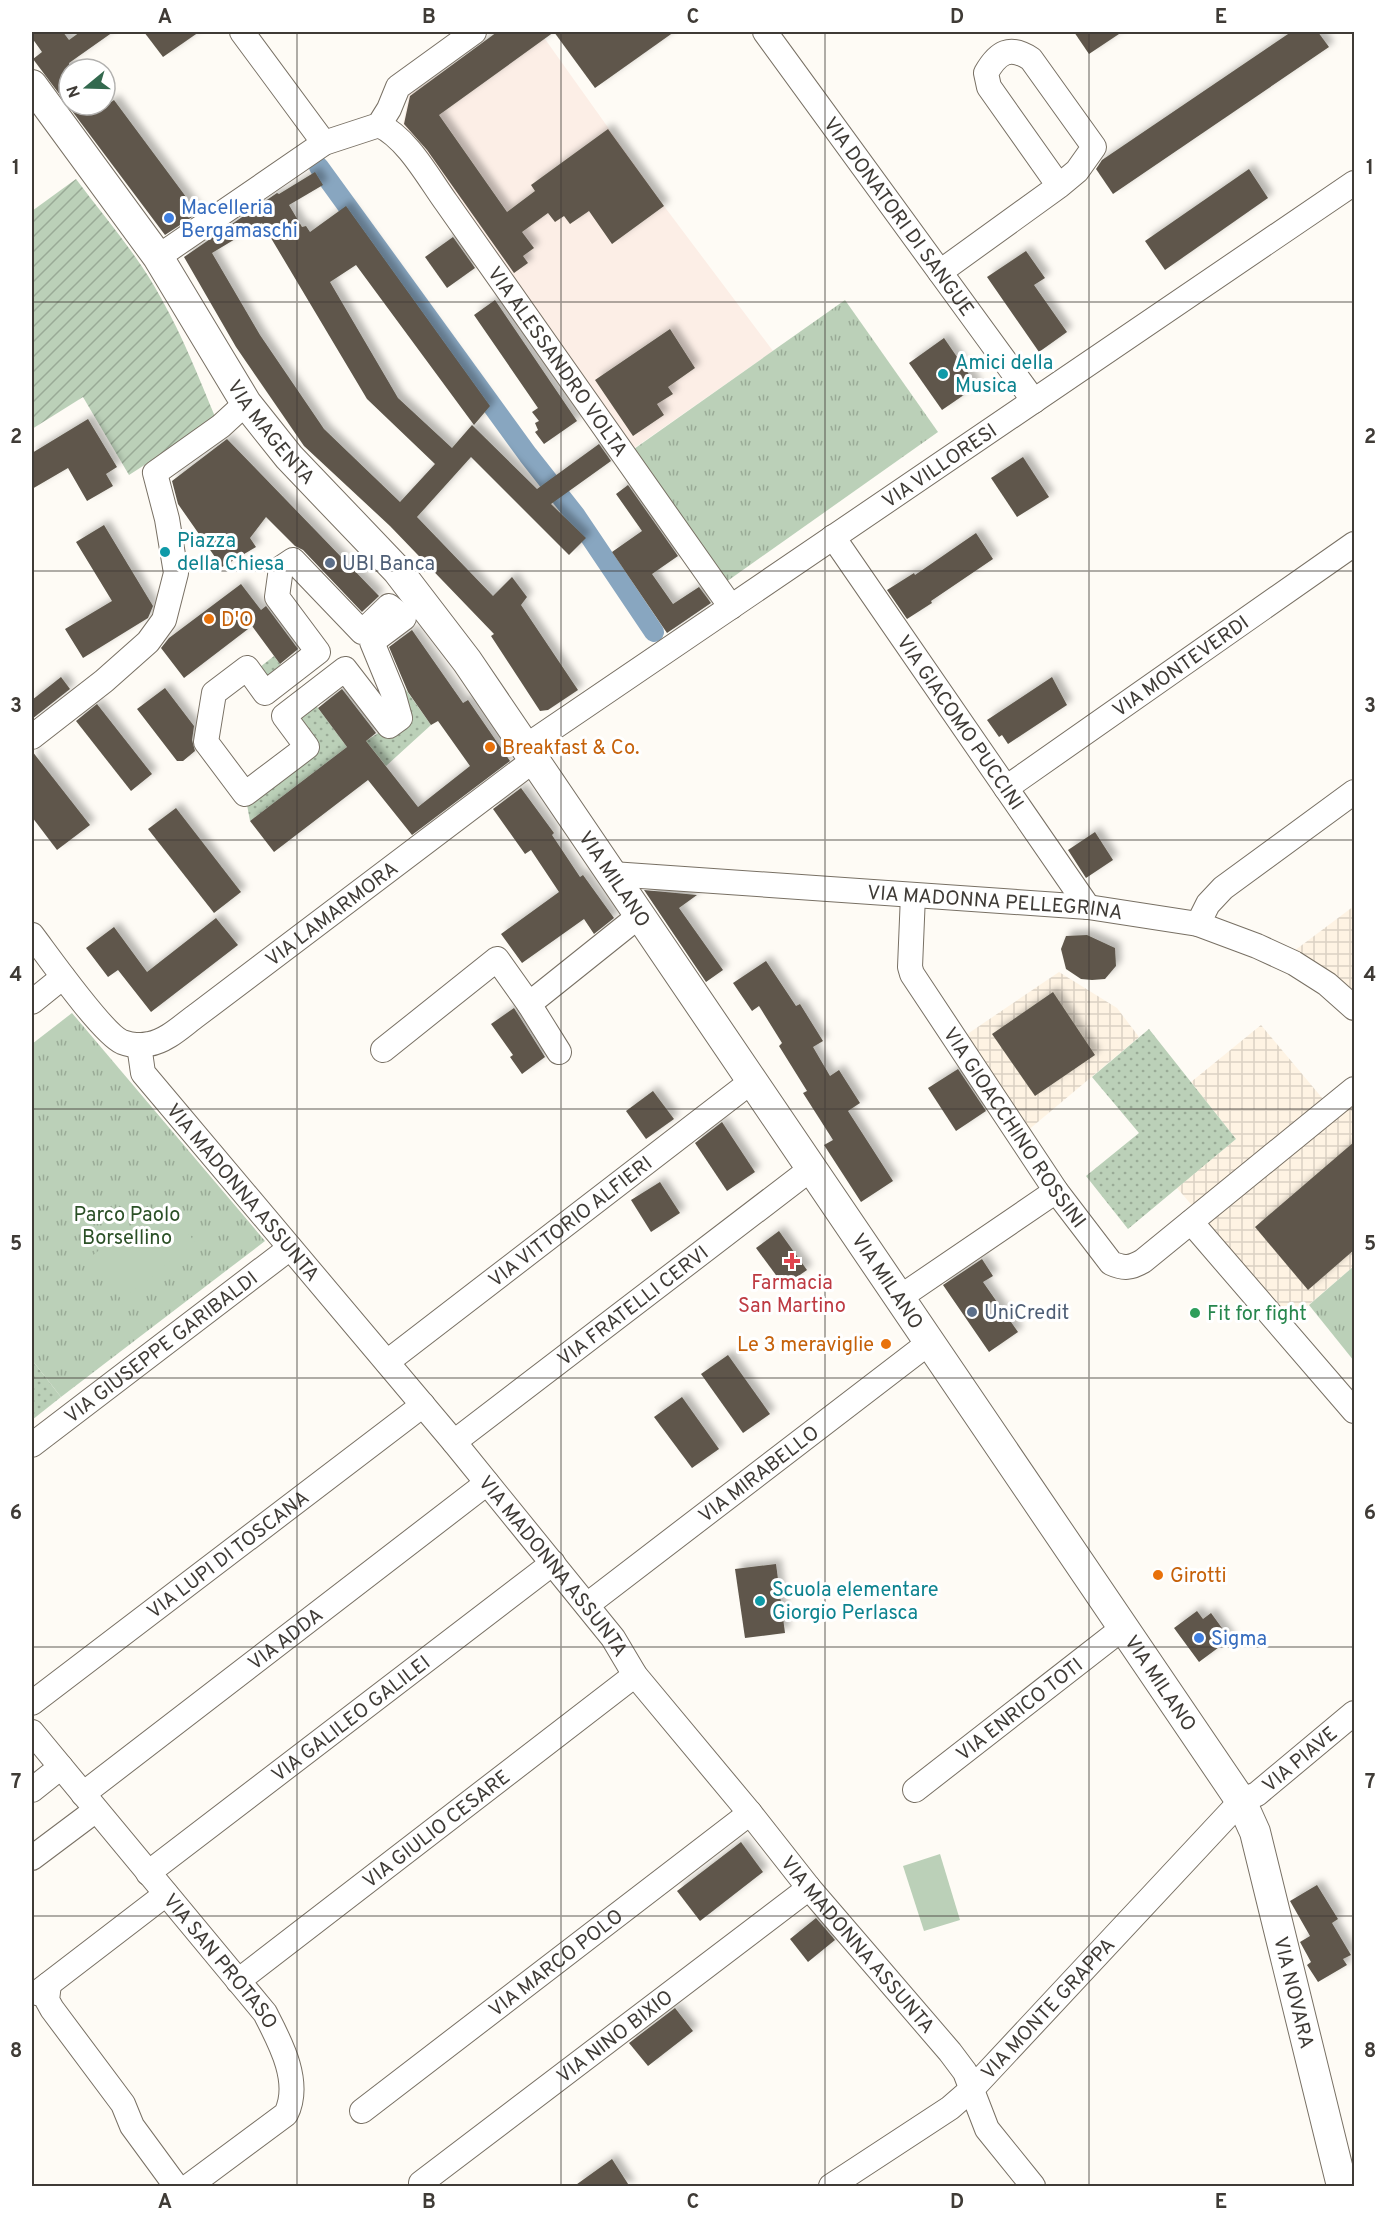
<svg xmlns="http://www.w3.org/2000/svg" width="1386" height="2218" viewBox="0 0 1386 2218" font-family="Overpass,sans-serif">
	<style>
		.industrial { fill: url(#industrial-grid) }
		.education { fill: #fceee6 }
		.grass { fill: url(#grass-dots) }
		.park { fill: url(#park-tufts) }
		.garden { fill: url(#garden-furrows) }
		.pitch { fill: #bbd0b8 }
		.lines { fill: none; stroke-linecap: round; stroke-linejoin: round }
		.canal { stroke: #88a6c0; stroke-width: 20 }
		.building { fill: #5e574b; fill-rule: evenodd; filter: url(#shadow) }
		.minor-casing { stroke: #787064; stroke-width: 26 }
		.major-casing { stroke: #787064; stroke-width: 32 }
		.minor { stroke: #fff; stroke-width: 24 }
		.major { stroke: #fff; stroke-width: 30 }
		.grid { fill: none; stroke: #3f3b36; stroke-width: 1.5; stroke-opacity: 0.55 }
		.shop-dot { fill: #3f7fe0; stroke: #fff; stroke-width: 2 }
		.culture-dot { fill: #0f9aa8; stroke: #fff; stroke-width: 2 }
		.service-dot { fill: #5c6f8a; stroke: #fff; stroke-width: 2 }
		.food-dot { fill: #e8710a; stroke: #fff; stroke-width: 2 }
		.health-dot { fill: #e0444e; stroke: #fff; stroke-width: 2 }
		.leisure-dot { fill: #2e9e5b; stroke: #fff; stroke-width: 2 }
		.labels { text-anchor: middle; stroke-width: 6; stroke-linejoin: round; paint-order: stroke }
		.shop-label { font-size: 20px; fill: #366cbe; stroke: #fff; text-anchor: start }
		.street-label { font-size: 20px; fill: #3f3b36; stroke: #fff }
		.culture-label { font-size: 20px; fill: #0d838f; stroke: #fff; text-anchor: start }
		.service-label { font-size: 20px; fill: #4e5e75; stroke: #fff; text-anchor: start }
		.food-label { font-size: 20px; fill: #c56008; stroke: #fff; text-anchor: start }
		.park-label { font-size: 20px; fill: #2b5026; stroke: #fff }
		.health-label { font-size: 20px; fill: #be3a42; stroke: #fff }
		.leisure-label { font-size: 20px; fill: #27864d; stroke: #fff; text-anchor: start }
		.neatline { fill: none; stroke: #3f3b36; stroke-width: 2 }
		.grid-label { font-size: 20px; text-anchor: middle; font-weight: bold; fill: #3f3b36 }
	</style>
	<defs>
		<pattern id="industrial-grid" width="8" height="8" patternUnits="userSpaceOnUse" patternTransform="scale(1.5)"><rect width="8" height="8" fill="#fef3e3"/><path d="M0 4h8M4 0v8" fill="none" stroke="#dbd1c3"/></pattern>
		<pattern id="grass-dots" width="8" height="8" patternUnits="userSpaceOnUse" patternTransform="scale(1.5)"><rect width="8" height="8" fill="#bbd0b8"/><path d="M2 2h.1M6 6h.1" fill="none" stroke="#99aa96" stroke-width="1.8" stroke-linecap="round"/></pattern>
		<pattern id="park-tufts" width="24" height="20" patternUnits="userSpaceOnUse" patternTransform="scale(1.5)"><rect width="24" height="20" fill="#bbd0b8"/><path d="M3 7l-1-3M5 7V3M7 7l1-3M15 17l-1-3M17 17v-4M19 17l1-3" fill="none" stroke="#99aa96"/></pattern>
		<pattern id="garden-furrows" width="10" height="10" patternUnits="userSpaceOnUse" patternTransform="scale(1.5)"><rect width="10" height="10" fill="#bbd0b8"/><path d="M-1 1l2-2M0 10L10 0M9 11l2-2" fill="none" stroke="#99aa96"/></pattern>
		<filter id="shadow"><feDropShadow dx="5.5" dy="-5.5" stdDeviation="3" flood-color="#0004"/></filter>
	</defs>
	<rect width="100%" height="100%" fill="#fefbf5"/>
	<g class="industrial">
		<polygon points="1354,906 1354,1000 1290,954"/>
		<polygon points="1059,972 1117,1008 1139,1037 1026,1132 963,1037"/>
		<polygon points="1261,1025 1328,1105 1354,1083 1354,1266 1291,1320 1177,1188 1236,1139 1191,1082"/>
	</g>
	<polygon class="education" points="499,32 540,32 664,206 773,351 633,449 403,124 409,95"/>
	<g class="grass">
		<polygon points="372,642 431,725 386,766 366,741 389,726"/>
		<polygon points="274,656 288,675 265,693 251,674"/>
		<polygon points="309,696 347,747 250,821 245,794 306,747 284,716"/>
		<polygon points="1149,1029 1236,1139 1128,1229 1086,1176 1139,1133 1092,1077"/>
		<polygon points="32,1360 61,1397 32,1420"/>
	</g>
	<g class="park">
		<polygon points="845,300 938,432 726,582 634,449"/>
		<polygon points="72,1013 265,1241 61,1397 32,1360 32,1044"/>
		<polygon points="1354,1266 1354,1361 1309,1305"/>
	</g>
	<path class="garden" d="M 76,179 C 105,218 138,255 161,298 C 183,337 199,378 216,419 L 129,475 L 83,397 L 32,429 L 32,211 Z"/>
	<g class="pitch">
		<polygon points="162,1201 195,1242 122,1300 88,1259"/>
		<polygon points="940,1854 960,1920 924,1931 903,1866"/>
	</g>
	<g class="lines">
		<polyline class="canal" points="319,167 528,455 576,516 654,632"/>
	</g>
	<g class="building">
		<polygon points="32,32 63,32 69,40 80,32 113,32 69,63 69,105 107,105 114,100 198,213 165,235 33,59 42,52 32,38"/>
		<polygon points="144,32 199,32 163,57"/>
		<polygon points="497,32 554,32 439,115 507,212 535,191 531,185 608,129 664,206 612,244 589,211 570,224 564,216 555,222 548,213 522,232 534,248 523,256 528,263 514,273 427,150 404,124 410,96"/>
		<polygon points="554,32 674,32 595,88"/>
		<polygon points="1074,32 1122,32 1089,54"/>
		<polygon points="1291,32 1318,32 1329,47 1113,194 1096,169 1102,160"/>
		<polygon points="1249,169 1268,198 1165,270 1145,241"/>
		<path d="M 315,172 L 323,185 L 289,205 L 302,227 L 306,226 L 310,232 L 346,206 L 490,406 L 474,425 L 356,265 L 330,282 L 398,398 L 452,448 L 472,425 L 537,489 L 599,444 L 611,461 L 551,504 L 586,538 L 569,555 L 471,457 L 417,517 L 493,596 L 512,577 L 527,597 L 521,605 L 578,690 L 548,710 L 540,711 L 491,636 L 494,634 L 390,526 L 304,446 L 236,347 L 184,257 L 277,193 L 279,194 ZM 262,223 L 367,399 L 435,464 L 400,502 L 324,429 L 260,335 L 212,253 Z"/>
		<polygon points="453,237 475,268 447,288 425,257"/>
		<polygon points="1026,251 1045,278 1034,285 1067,332 1039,352 987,277"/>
		<polygon points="495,300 577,421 544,444 535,432 538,430 535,423 539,421 532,412 538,408 474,315"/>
		<polygon points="670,329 695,368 668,387 673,394 657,404 664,415 633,436 595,380"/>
		<polygon points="944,338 977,386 942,410 909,363"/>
		<polygon points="88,419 117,467 106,474 113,486 87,501 68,468 32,489 32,453"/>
		<polygon points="227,439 379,596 362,612 303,550 295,546 266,517 250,538 256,547 222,567 178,504 172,481"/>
		<polygon points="1023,457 1049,497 1017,517 991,478"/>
		<polygon points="628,485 678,556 652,574 673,604 699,587 711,603 667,633 612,552 642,531 616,494"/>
		<polygon points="104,525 153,606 148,618 83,658 65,629 112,601 76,542"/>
		<polygon points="976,533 993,559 931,601 932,603 907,619 887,590 914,573 915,575"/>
		<polygon points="241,584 261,610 266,606 298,649 280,664 252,626 184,678 161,648 169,638"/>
		<polygon points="412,630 463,703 468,700 510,761 412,835 368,780 274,852 250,821 347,747 318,708 342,689 376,733 366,741 418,807 470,766 438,721 431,725 408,692 389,647"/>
		<polygon points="61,677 70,689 32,719 32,700"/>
		<polygon points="1052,677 1067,705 1008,744 1002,735 999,737 987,720"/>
		<polygon points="165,688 194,726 192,740 195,751 183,761 177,761 137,709"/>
		<polygon points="97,704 152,774 131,791 76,721"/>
		<polygon points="32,751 90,825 57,850 32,817"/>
		<polygon points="521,788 554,833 552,835 580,877 583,875 614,918 594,934 584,919 522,963 501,934 559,892 531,850 525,854 493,809"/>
		<polygon points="176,808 241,892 214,913 148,829"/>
		<polygon points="1095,832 1113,860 1086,878 1068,850"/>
		<polygon points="644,890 697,895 679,908 723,970 706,982"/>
		<polygon points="216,918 238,945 151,1012 118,970 108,977 86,948 114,927 147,972"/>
		<polygon points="1087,935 1115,948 1116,966 1105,979 1092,980 1081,979 1066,969 1061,949 1066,936"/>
		<polygon points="766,961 796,1006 800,1004 823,1041 813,1047 830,1076 839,1070 860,1103 848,1111 893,1181 861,1202 824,1145 833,1140 803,1093 807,1091 779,1046 782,1043 759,1006 752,1011 733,983"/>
		<polygon points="1053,992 1095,1055 1035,1096 992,1034"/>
		<polygon points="514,1008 545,1057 522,1074 510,1057 513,1055 491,1024"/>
		<polygon points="958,1069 986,1111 956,1131 928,1088"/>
		<polygon points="653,1091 674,1119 646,1139 626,1111"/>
		<polygon points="722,1122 755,1172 727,1191 695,1143"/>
		<polygon points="1354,1142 1354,1250 1308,1290 1255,1227"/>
		<polygon points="660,1182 680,1213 651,1232 631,1200"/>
		<polygon points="779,1231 807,1270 784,1286 756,1248"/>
		<polygon points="982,1259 993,1276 983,1282 1018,1332 989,1352 943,1285"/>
		<polygon points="728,1355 770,1414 743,1433 701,1374"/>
		<polygon points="682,1397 719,1449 692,1468 654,1417"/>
		<polygon points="776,1564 785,1633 745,1638 735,1569"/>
		<polygon points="1197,1611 1203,1619 1211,1613 1230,1639 1199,1662 1174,1628"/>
		<polygon points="741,1842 763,1872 700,1921 677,1891"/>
		<polygon points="1317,1885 1338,1919 1332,1923 1351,1955 1343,1959 1347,1965 1318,1982 1307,1965 1311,1962 1300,1942 1310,1936 1290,1901"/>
		<polygon points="816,1918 835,1940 808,1962 790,1939"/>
		<polygon points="675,2008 693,2031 648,2066 629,2043"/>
		<polygon points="612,2159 630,2187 573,2187"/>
	</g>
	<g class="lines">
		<defs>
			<g id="minor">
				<polyline points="242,32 324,143"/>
				<path id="s1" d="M 765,32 L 1034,401"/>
				<path id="s2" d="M 379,125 C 407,138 428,177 446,202 L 731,607"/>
				<polyline points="158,257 324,143 379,125 389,109 398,87 474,32"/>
				<path d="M 940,272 L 1059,186 L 1077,171 L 1094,147 L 1031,59 C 1010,45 998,52 986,73 L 989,87 L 1059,186"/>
				<path id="s3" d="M 833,537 L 1088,907"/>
				<polygon points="293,560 362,632 389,606 404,618 372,642 393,693 400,718 389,726 345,669 284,716 307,747 245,794 206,742 214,693 247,668 265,693 318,652 277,597 281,568"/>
				<polyline points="32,737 104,681 148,642 164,620 176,573 167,519 155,473 221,426 246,403"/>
				<path id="s4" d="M 525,747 L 1354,183"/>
				<path id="s5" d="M 1006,788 L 1354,544"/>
				<path id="s6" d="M 612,874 L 1088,907 L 1198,924 L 1257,946 L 1294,963 L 1327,984 L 1354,1008"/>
				<path id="s7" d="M 913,895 L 910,967 L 912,974 L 1056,1191 L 1111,1263 C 1124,1269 1131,1268 1143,1261 L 1354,1089"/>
				<polyline points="1198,924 1208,904 1223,888 1354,792"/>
				<path id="s8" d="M 32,935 C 48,956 102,1033 122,1042 C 130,1045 140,1046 149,1044 C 167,1041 183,1025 197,1015 L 534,760"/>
				<polyline points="32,1002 63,977"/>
				<polyline points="529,1004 559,1052"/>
				<path id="s9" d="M 139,1045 L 143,1073 L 454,1442 L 613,1638 L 635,1675 L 750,1813 L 809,1888 L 950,2052 L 965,2072 L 987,2129 L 1033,2186"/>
				<polyline points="383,1050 497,959 529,1004 639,916"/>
				<polyline points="1191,1222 1354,1411"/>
				<polyline points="899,1298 1056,1191"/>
				<path id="s10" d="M 387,1362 L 752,1081"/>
				<path id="s11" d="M 454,1442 L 812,1168"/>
				<path id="s12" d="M 32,1445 L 290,1248"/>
				<path id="s13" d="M 587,1605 L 930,1342"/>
				<path id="s14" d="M 32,1703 L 423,1405"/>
				<path id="s15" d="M 32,1732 L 265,2013 C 280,2042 302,2082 286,2114 L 189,2186"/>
				<polyline points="32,1790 61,1767"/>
				<path id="s16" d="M 915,1790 L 1123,1628"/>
				<path id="s17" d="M 83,1794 L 487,1483"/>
				<polyline points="32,1858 96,1810"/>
				<path id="s18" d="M 148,1873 L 553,1563"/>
				<path id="s19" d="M 238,1981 L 635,1675"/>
				<polyline points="49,1984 47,2000 52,2009 123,2104 132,2126 176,2186"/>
				<polyline points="37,1993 166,1894"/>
				<path id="s20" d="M 362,2111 L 750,1813"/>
				<path id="s21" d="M 421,2183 L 809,1888"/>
				<path id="s22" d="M 831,2186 L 950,2108 L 973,2088 L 1241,1801 L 1257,1794 L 1354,1713"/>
			</g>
			<g id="major">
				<path id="s23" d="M 32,85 L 158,257 L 246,403 L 289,457 L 398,571 L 467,661 L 1241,1801 L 1255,1832 L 1342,2186"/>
			</g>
		</defs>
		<use href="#minor" class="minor-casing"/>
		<use href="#major" class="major-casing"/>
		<use href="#minor" class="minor"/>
		<use href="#major" class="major"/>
	</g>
	<path class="grid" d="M 297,32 L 297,2186M 561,32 L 561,2186M 825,32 L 825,2186M 1089,32 L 1089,2186M 32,302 L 1354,302M 32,571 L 1354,571M 32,840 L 1354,840M 32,1109 L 1354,1109M 32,1378 L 1354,1378M 32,1647 L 1354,1647M 32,1916 L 1354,1916"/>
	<g class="shop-dot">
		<circle cx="169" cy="218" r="6"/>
		<circle cx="1199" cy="1638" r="6"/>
	</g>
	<g class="culture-dot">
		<circle cx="943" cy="374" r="6"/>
		<circle cx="165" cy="552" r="6"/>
		<circle cx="760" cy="1601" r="6"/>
	</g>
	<g class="service-dot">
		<circle cx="330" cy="563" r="6"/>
		<circle cx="972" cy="1312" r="6"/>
	</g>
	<g class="food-dot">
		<circle cx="209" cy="619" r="6"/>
		<circle cx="490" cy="747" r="6"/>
		<circle cx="886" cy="1344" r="6"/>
		<circle cx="1158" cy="1575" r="6"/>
	</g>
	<path class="health-dot" d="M789 1252h6v6h6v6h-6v6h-6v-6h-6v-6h6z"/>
	<circle class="leisure-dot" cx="1195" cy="1313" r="6"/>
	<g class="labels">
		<g class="shop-label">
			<text x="181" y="214">Macelleria<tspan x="181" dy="23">Bergamaschi</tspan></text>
			<text x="1211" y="1645">Sigma</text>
		</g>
		<g class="street-label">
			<text dy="7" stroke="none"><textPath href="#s1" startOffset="228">VIA DONATORI DI SANGUE</textPath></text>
			<text dy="7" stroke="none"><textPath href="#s2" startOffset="298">VIA ALESSANDRO VOLTA</textPath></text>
			<text dy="7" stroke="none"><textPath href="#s23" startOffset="422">VIA MAGENTA</textPath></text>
			<text dy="7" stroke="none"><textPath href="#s4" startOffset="501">VIA VILLORESI</textPath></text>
			<text dy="7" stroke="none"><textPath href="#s5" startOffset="213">VIA MONTEVERDI</textPath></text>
			<text dy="7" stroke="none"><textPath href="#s3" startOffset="225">VIA GIACOMO PUCCINI</textPath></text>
			<text dy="7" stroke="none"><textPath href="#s23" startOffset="987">VIA MILANO</textPath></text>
			<text dy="7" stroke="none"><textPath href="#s6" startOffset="384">VIA MADONNA PELLEGRINA</textPath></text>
			<text dy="7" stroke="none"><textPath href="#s8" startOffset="393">VIA LAMARMORA</textPath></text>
			<text dy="7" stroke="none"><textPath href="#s7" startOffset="264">VIA GIOACCHINO ROSSINI</textPath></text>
			<text dy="7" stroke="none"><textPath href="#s9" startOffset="184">VIA MADONNA ASSUNTA</textPath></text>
			<text dy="7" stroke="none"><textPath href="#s10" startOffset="231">VIA VITTORIO ALFIERI</textPath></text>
			<text dy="7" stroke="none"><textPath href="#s23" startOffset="1473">VIA MILANO</textPath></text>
			<text dy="7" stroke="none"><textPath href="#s11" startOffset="225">VIA FRATELLI CERVI</textPath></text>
			<text dy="7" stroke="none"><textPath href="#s12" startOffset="162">VIA GIUSEPPE GARIBALDI</textPath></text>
			<text dy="7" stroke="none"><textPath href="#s13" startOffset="216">VIA MIRABELLO</textPath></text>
			<text dy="7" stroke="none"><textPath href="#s14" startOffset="246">VIA LUPI DI TOSCANA</textPath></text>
			<text dy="7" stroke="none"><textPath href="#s9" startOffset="670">VIA MADONNA ASSUNTA</textPath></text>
			<text dy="7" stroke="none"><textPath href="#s17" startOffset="255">VIA ADDA</textPath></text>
			<text dy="7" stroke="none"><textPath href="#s23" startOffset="1959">VIA MILANO</textPath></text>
			<text dy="7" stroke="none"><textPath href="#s16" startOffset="132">VIA ENRICO TOTI</textPath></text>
			<text dy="7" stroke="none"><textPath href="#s18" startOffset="255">VIA GALILEO GALILEI</textPath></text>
			<text dy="7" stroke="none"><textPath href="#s22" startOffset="638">VIA PIAVE</textPath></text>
			<text dy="7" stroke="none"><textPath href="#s19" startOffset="250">VIA GIULIO CESARE</textPath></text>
			<text dy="7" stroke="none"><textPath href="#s9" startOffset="1156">VIA MADONNA ASSUNTA</textPath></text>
			<text dy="7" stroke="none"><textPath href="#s15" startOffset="297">VIA SAN PROTASO</textPath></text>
			<text dy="7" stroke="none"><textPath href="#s20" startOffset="244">VIA MARCO POLO</textPath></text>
			<text dy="7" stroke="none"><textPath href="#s23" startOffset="2301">VIA NOVARA</textPath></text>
			<text dy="7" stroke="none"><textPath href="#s22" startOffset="282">VIA MONTE GRAPPA</textPath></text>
			<text dy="7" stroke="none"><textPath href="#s21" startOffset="243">VIA NINO BIXIO</textPath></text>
		</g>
		<g class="culture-label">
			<text x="955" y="369">Amici della<tspan x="955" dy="23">Musica</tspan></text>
			<text x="177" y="547">Piazza<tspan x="177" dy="23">della Chiesa</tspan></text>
			<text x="772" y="1596">Scuola elementare<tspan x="772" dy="23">Giorgio Perlasca</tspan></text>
		</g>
		<g class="service-label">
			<text x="342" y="570">UBI Banca</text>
			<text x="984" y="1319">UniCredit</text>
		</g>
		<g class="food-label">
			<text x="221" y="626">D'O</text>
			<text x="502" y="754">Breakfast &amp; Co.</text>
			<text x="874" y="1351" text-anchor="end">Le 3 meraviglie</text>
			<text x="1170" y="1582">Girotti</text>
		</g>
		<g class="park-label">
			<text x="127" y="1221">Parco Paolo<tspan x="127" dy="23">Borsellino</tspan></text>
		</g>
		<g class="health-label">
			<text x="792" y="1289">Farmacia<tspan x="792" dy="23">San Martino</tspan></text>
		</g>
		<g class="leisure-label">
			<text x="1207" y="1320">Fit for fight</text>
		</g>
	</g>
	<rect width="1386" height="2218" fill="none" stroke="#ffffff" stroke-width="66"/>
	<g transform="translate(87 87) rotate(251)"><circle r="28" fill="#ffffff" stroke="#b2b1af" stroke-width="1.5"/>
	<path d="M0-4.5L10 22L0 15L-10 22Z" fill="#33694e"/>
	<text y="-9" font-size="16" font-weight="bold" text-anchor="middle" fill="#3f3b36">N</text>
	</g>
	<rect x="33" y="33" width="1320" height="2152" class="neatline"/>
	<g class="grid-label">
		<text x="165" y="23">A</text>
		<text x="429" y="23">B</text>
		<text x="693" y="23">C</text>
		<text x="957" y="23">D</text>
		<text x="1221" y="23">E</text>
		<text x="16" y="174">1</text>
		<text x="1370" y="174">1</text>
		<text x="16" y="443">2</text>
		<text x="1370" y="443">2</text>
		<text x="16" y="712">3</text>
		<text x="1370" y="712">3</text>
		<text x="16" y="981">4</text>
		<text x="1370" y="981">4</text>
		<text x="16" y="1250">5</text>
		<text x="1370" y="1250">5</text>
		<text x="16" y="1519">6</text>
		<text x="1370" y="1519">6</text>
		<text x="16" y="1788">7</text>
		<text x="1370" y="1788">7</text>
		<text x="16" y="2057">8</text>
		<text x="1370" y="2057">8</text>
		<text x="165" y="2208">A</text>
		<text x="429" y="2208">B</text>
		<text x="693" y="2208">C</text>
		<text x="957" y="2208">D</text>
		<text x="1221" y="2208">E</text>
	</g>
</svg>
